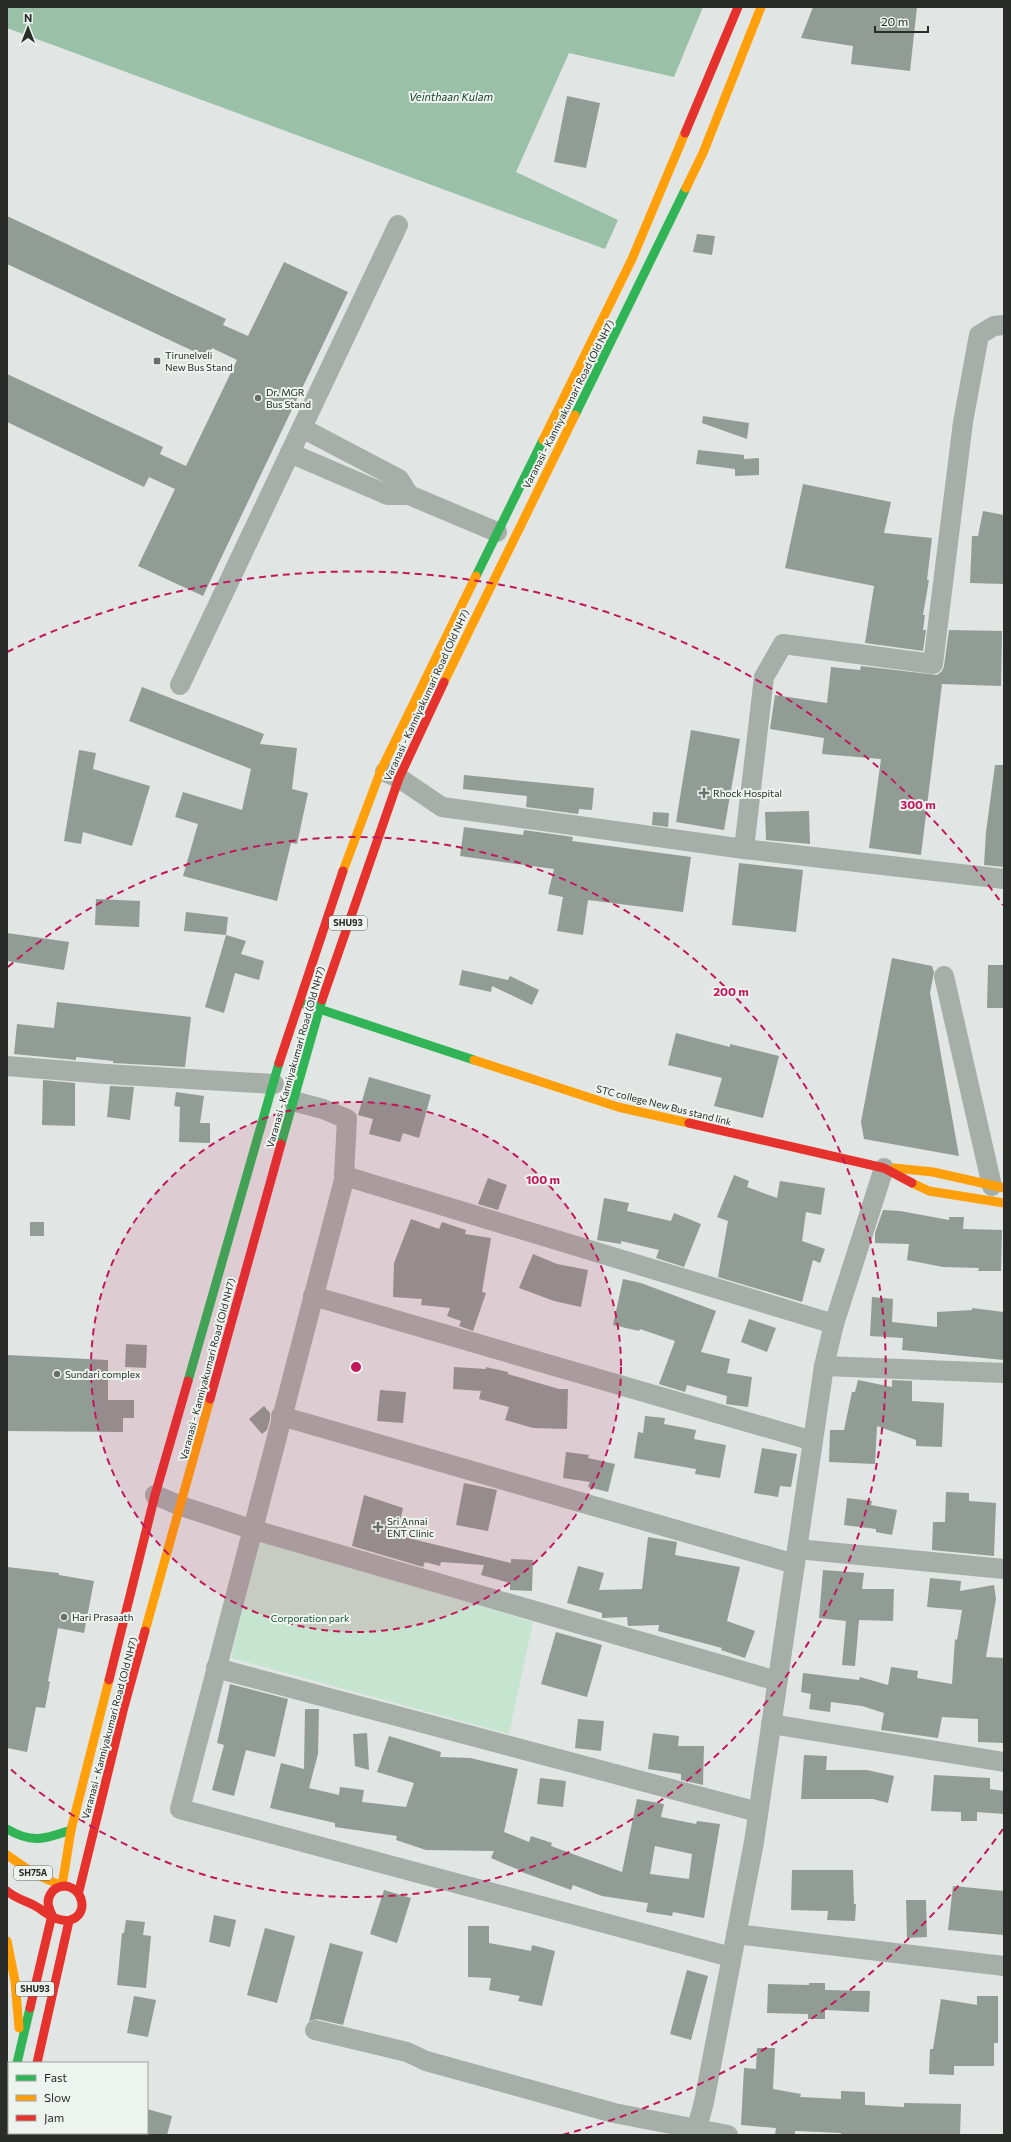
<svg xmlns="http://www.w3.org/2000/svg" width="1011" height="2142" viewBox="0 0 1011 2142" font-family="Commissioner,sans-serif">
	<style>
		.green { fill: #c6e5d0 }
		.water { fill: #9ac1a8 }
		.building { fill: #919c95; fill-rule: evenodd }
		.lines { fill: none; stroke-linecap: round; stroke-linejoin: round }
		.street { stroke: #a6aea8; stroke-width: 20 }
		.fast { stroke: #30b455; stroke-width: 9 }
		.slow { stroke: #ff9f0a; stroke-width: 9 }
		.jam { stroke: #e5322d; stroke-width: 9 }
		.ring { fill: none; stroke: #c2185b; stroke-width: 2; stroke-dasharray: 7 5 }
		.poi-dot { fill: #6a6d6b; stroke: #edf4ef; stroke-width: 1.5 }
		.labels { text-anchor: middle; stroke-width: 4; stroke-linejoin: round; paint-order: stroke }
		.shield { fill: #edf4ef; stroke: #646865; stroke-width: 1 }
		.shield-label { font-size: 9px; font-weight: bold; fill: #2a2c2a }
		.poi-label { font-size: 10px; fill: #2a2c2a; stroke: #edf4ef; text-anchor: start }
		.street-label { font-size: 10px; fill: #2a2c2a; stroke: #edf4ef }
		.park-label { font-size: 10px; fill: #155431; stroke: #edf4ef }
		.water-label { font-size: 11px; font-style: italic; fill: #133d25; stroke: #edf4ef }
		.centre { fill: #c2185b; stroke: #edf4ef; stroke-width: 2 }
		.ring-label { font-size: 12px; text-anchor: middle; font-weight: bold; fill: #c2185b; stroke: #edf4ef; stroke-width: 4; stroke-linejoin: round; paint-order: stroke }
	</style>
	<rect width="100%" height="100%" fill="#e1e5e3"/>
	<polygon class="green" points="260,1540 533,1622 509,1734 231,1658"/>
	<polygon class="water" points="7,7 703,7 674,77 569,53 516,172 618,220 605,249 7,28"/>
	<g class="building">
		<polygon points="813,7 917,7 910,71 851,64 853,46 801,38"/>
		<polygon points="567,96 600,103 586,168 554,162"/>
		<polygon points="7,216 226,319 223,325 248,336 284,262 348,292 203,596 138,566 175,489 149,477 144,487 7,422 7,374 163,447 160,454 186,466 237,360 212,348 208,358 7,264"/>
		<polygon points="697,234 715,236 712,255 693,252"/>
		<polygon points="703,416 749,423 747,439 702,423"/>
		<polygon points="698,450 744,455 744,459 759,458 759,475 735,476 735,469 696,464"/>
		<polygon points="803,484 891,502 884,533 932,538 927,580 929,580 923,615 925,615 923,630 926,630 923,651 865,643 874,586 785,568"/>
		<polygon points="983,511 1004,515 1004,584 970,583 972,536 978,536"/>
		<polygon points="949,630 1002,631 1001,686 942,684 921,855 869,848 881,759 822,754 824,738 770,729 775,695 827,703 831,667 860,670 861,666 937,675 942,671 944,666"/>
		<polygon points="142,687 264,734 260,744 297,748 292,789 308,793 297,844 291,843 277,901 183,876 198,824 175,817 183,792 242,810 251,769 129,721"/>
		<polygon points="691,730 740,739 724,830 676,822"/>
		<polygon points="79,750 96,753 93,769 150,786 132,846 83,832 81,844 64,841"/>
		<polygon points="995,765 1004,765 1004,867 984,865 986,832"/>
		<polygon points="464,775 594,788 592,810 579,809 578,814 526,807 527,796 463,789"/>
		<polygon points="809,811 810,844 766,840 765,812"/>
		<polygon points="653,812 669,813 668,827 652,825"/>
		<polygon points="464,827 523,835 524,830 573,837 572,841 691,857 683,912 588,900 583,935 557,931 563,897 548,894 554,869 460,856"/>
		<polygon points="739,863 803,870 796,932 732,925"/>
		<polygon points="96,899 140,901 139,927 95,925"/>
		<polygon points="186,912 228,917 226,935 184,931"/>
		<polygon points="7,933 69,942 64,970 7,961"/>
		<polygon points="226,935 246,941 241,954 264,961 259,980 235,973 224,1013 205,1007"/>
		<polygon points="892,958 932,966 934,972 930,993 959,1156 864,1139 861,1122"/>
		<polygon points="988,965 1004,965 1004,1008 987,1008"/>
		<polygon points="462,970 508,980 510,976 539,990 532,1005 492,986 491,992 459,985"/>
		<polygon points="57,1002 191,1017 185,1067 113,1063 113,1061 76,1057 76,1060 14,1054 17,1024 54,1028"/>
		<polygon points="676,1033 730,1047 730,1044 779,1056 763,1118 714,1106 722,1078 668,1065"/>
		<polygon points="369,1077 431,1095 419,1138 403,1133 400,1142 369,1134 373,1119 358,1115"/>
		<polygon points="43,1080 75,1083 75,1126 42,1125"/>
		<polygon points="110,1086 134,1087 130,1120 107,1117"/>
		<polygon points="176,1092 204,1096 200,1123 210,1123 210,1143 179,1142 180,1107 174,1106"/>
		<polygon points="734,1175 749,1181 747,1187 777,1198 780,1181 825,1188 821,1215 806,1212 802,1241 825,1249 820,1263 813,1260 802,1302 718,1277 728,1221 717,1217"/>
		<polygon points="488,1178 507,1185 498,1210 478,1204"/>
		<polygon points="604,1198 629,1203 627,1211 671,1221 674,1213 701,1224 684,1267 656,1258 659,1250 621,1241 621,1244 597,1240"/>
		<polygon points="883,1210 900,1211 949,1220 949,1217 964,1217 963,1229 1002,1230 1001,1271 978,1271 979,1268 943,1267 907,1260 909,1244 875,1243 875,1233"/>
		<polygon points="411,1219 439,1229 442,1222 466,1230 465,1234 491,1238 482,1292 486,1293 473,1331 459,1326 461,1321 447,1316 450,1308 421,1305 422,1299 393,1297 394,1263"/>
		<rect x="30" y="1222" width="14" height="14"/>
		<polygon points="533,1254 557,1264 588,1270 581,1307 554,1301 519,1288"/>
		<polygon points="623,1279 641,1283 716,1311 701,1352 730,1359 727,1373 752,1377 748,1407 726,1404 727,1396 687,1385 685,1392 659,1384 675,1341 640,1329 639,1331 613,1325"/>
		<polygon points="872,1297 893,1299 892,1322 937,1327 937,1312 972,1310 972,1308 1004,1312 1004,1360 902,1350 903,1338 870,1336"/>
		<polygon points="749,1319 776,1328 767,1352 741,1342"/>
		<polygon points="126,1344 147,1345 146,1368 125,1367"/>
		<polygon points="7,1355 108,1360 108,1400 134,1400 134,1418 123,1418 123,1432 7,1431"/>
		<polygon points="454,1367 486,1369 486,1367 508,1372 508,1374 559,1389 568,1389 567,1429 533,1428 505,1420 509,1407 479,1399 481,1391 453,1389"/>
		<polygon points="858,1380 892,1387 892,1380 912,1381 912,1401 944,1403 942,1447 916,1446 916,1440 877,1426 875,1464 829,1462 830,1430 844,1430 852,1392 855,1392"/>
		<polygon points="380,1390 406,1392 403,1423 377,1421"/>
		<polygon points="264,1406 270,1413 270,1419 267,1430 262,1434 249,1419"/>
		<polygon points="645,1416 665,1418 664,1424 696,1430 694,1439 726,1445 720,1478 695,1474 696,1469 634,1458 638,1432 643,1433"/>
		<polygon points="762,1448 797,1454 791,1487 780,1486 778,1497 754,1493"/>
		<polygon points="566,1452 589,1455 588,1458 615,1464 608,1492 588,1487 590,1482 563,1478"/>
		<polygon points="464,1483 497,1490 488,1531 456,1525"/>
		<polygon points="946,1492 969,1493 969,1501 996,1503 994,1556 932,1550 933,1522 945,1522"/>
		<polygon points="364,1495 403,1508 400,1521 407,1523 404,1537 511,1563 511,1559 533,1560 532,1591 510,1590 510,1583 481,1575 484,1565 441,1562 440,1566 425,1562 423,1567 352,1546"/>
		<polygon points="847,1498 872,1501 871,1505 897,1510 892,1535 876,1532 876,1529 844,1525"/>
		<polygon points="648,1537 677,1542 675,1555 740,1567 727,1621 755,1631 745,1658 721,1650 722,1648 658,1631 659,1625 628,1626 627,1617 602,1618 602,1613 567,1603 578,1566 604,1573 599,1590 642,1589"/>
		<polygon points="7,1567 59,1573 59,1575 94,1581 84,1633 58,1628 48,1681 50,1682 45,1708 36,1707 27,1752 7,1748"/>
		<polygon points="823,1570 864,1573 862,1589 894,1589 893,1621 859,1620 855,1666 842,1665 846,1621 819,1618"/>
		<polygon points="930,1578 961,1581 960,1591 994,1585 996,1599 986,1657 1004,1658 1004,1743 978,1742 978,1719 942,1717 938,1738 881,1730 884,1713 862,1706 831,1702 830,1712 809,1709 811,1694 801,1692 803,1673 859,1680 860,1677 888,1685 891,1667 918,1671 917,1678 952,1684 955,1639 957,1640 962,1610 927,1607"/>
		<polygon points="556,1632 602,1645 587,1697 541,1684"/>
		<polygon points="230,1684 288,1699 275,1757 246,1750 234,1796 212,1790 224,1745 217,1743"/>
		<path d="M 305,1709 L 319,1709 L 318,1754 L 309,1788 L 339,1795 L 340,1787 L 364,1790 L 362,1802 L 406,1807 L 414,1783 L 377,1772 L 389,1736 L 441,1752 L 440,1757 L 470,1758 L 518,1769 L 504,1832 L 529,1842 L 531,1836 L 552,1843 L 551,1846 L 622,1872 L 637,1799 L 664,1804 L 661,1817 L 696,1824 L 697,1821 L 720,1824 L 704,1918 L 673,1912 L 672,1916 L 646,1912 L 648,1903 L 602,1896 L 573,1885 L 571,1890 L 519,1871 L 519,1870 L 491,1858 L 494,1851 L 426,1850 L 396,1840 L 397,1836 L 335,1827 L 335,1823 L 270,1808 L 281,1763 L 304,1769 ZM 655,1846 L 692,1854 L 689,1879 L 650,1874 Z"/>
		<polygon points="578,1719 604,1721 601,1751 575,1748"/>
		<polygon points="367,1733 369,1770 355,1766 353,1734"/>
		<polygon points="653,1733 679,1736 678,1746 704,1746 703,1785 681,1780 681,1774 648,1769"/>
		<polygon points="804,1755 827,1756 826,1770 867,1770 894,1776 888,1803 873,1799 801,1799"/>
		<polygon points="934,1775 990,1778 990,1789 1004,1791 1004,1814 977,1812 977,1821 961,1821 961,1812 931,1811"/>
		<polygon points="540,1778 566,1781 563,1807 537,1804"/>
		<polygon points="792,1870 853,1870 854,1904 856,1904 855,1921 827,1920 828,1911 791,1910"/>
		<polygon points="953,1886 1004,1891 1004,1935 948,1930"/>
		<polygon points="384,1890 411,1898 397,1943 370,1934"/>
		<polygon points="906,1900 926,1900 927,1937 907,1938"/>
		<polygon points="214,1915 236,1920 230,1947 209,1942"/>
		<polygon points="126,1920 145,1922 143,1935 151,1936 146,1988 117,1985 122,1933 124,1933"/>
		<polygon points="468,1926 489,1926 489,1943 531,1951 532,1945 555,1951 542,2006 518,2001 520,1996 489,1990 491,1978 468,1977"/>
		<polygon points="265,1928 295,1936 277,2003 247,1995"/>
		<polygon points="330,1943 363,1952 343,2025 317,2019 309,2021"/>
		<polygon points="687,1970 708,1976 691,2040 670,2034"/>
		<polygon points="809,1983 825,1983 825,1990 870,1991 869,2012 825,2010 825,2019 808,2019 808,2014 767,2013 768,1984 809,1985"/>
		<polygon points="134,1996 156,2000 148,2037 127,2033"/>
		<polygon points="977,1996 998,1996 998,2043 994,2043 994,2066 954,2066 954,2075 929,2074 930,2049 933,2049 941,1999 977,2005"/>
		<polygon points="757,2048 775,2048 773,2089 801,2094 800,2097 841,2099 841,2091 865,2092 865,2105 904,2107 904,2103 961,2104 960,2135 841,2135 841,2133 795,2131 795,2135 775,2135 776,2128 741,2125 744,2068 756,2069"/>
		<polygon points="147,2109 172,2116 167,2135 147,2135"/>
	</g>
	<g class="lines">
		<g class="street">
			<polyline points="302,428 399,479 409,495"/>
			<polyline points="290,453 388,495 409,495 497,532"/>
			<polyline points="180,685 398,225"/>
			<polyline points="385,772 399,778 442,807 744,849 1004,879"/>
			<polyline points="744,849 764,677 783,644 933,664 963,422 979,335 994,326 1004,325"/>
			<polyline points="944,976 992,1186"/>
			<polyline points="7,1066 106,1074 274,1084"/>
			<polyline points="293,1101 323,1109 347,1119 344,1176"/>
			<polyline points="313,1296 813,1441"/>
			<polyline points="824,1366 1004,1373"/>
			<polyline points="281,1416 795,1564"/>
			<polyline points="155,1495 181,1506 251,1529 777,1681"/>
			<polyline points="797,1549 1004,1569"/>
			<polyline points="216,1668 758,1812"/>
			<polyline points="771,1724 1004,1762"/>
			<polyline points="736,1934 1004,1966"/>
			<polyline points="731,1957 180,1809 345,1176 834,1324"/>
			<polyline points="315,2030 407,2052 426,2061 614,2113 728,2135"/>
			<polyline points="695,2135 704,2102 754,1842 824,1366 834,1324 884,1168"/>
		</g>
		<g class="fast">
			<polyline points="575,415 686,188"/>
			<polyline points="476,576 543,440"/>
			<polyline points="301,1003 474,1060"/>
			<polyline points="281,1144 322,1000"/>
			<polyline points="188,1381 279,1063"/>
			<path d="M 7,1829 C 32,1844 45,1839 71,1830"/>
			<polyline points="17,2063 30,2008"/>
		</g>
		<g class="slow">
			<polyline points="686,188 703,153 761,7"/>
			<polyline points="543,440 632,259 685,133"/>
			<polyline points="444,682 575,415"/>
			<polyline points="343,871 381,770 476,576"/>
			<polyline points="474,1060 618,1107 689,1123"/>
			<polyline points="894,1168 933,1172 1004,1188"/>
			<polyline points="912,1183 929,1191 1004,1203"/>
			<polyline points="145,1631 210,1399"/>
			<polyline points="7,1855 33,1873 62,1886 71,1830 109,1680"/>
			<polyline points="7,1941 15,1981 19,2028"/>
			<polyline points="21,2133 21,2135"/>
		</g>
		<g class="jam">
			<polyline points="685,133 738,7"/>
			<polyline points="322,1000 399,778 444,682"/>
			<polyline points="279,1063 343,871"/>
			<polyline points="689,1123 884,1168 912,1183"/>
			<polyline points="210,1399 281,1144"/>
			<polyline points="109,1680 155,1495 188,1381"/>
			<path d="M 7,1891 C 16,1899 27,1901 37,1907 C 44,1911 50,1917 58,1919 C 61,1920 66,1921 70,1920 C 89,1915 84,1888 65,1886 C 59,1886 53,1889 50,1895 C 46,1902 49,1908 52,1915 L 30,2008"/>
			<polyline points="79,1891 124,1707 145,1631"/>
			<polyline points="37,2063 69,1921"/>
			<polyline points="7,2104 9,2097"/>
		</g>
	</g>
	<circle cx="356" cy="1367" r="265" fill="#c2185b" fill-opacity=".12"/>
	<g class="ring">
		<circle cx="356" cy="1367" r="265"/>
		<path d="M8 967A530 530 0 1 1 8 1767"/>
		<path d="M1003 1829A795 795 0 0 1 562 2135M7 652A795 795 0 0 1 1003 905"/>
	</g>
	<g class="poi-dot">
		<rect x="153" y="357" width="8" height="8" rx="2"/>
		<circle cx="258" cy="398" r="4"/>
		<path d="M702 787h4v4h4v4h-4v4h-4v-4h-4v-4h4z"/>
		<circle cx="57" cy="1374" r="4"/>
		<path d="M376 1521h4v4h4v4h-4v4h-4v-4h-4v-4h4z"/>
		<circle cx="64" cy="1617" r="4"/>
	</g>
	<g class="labels">
		<g class="shield">
			<rect x="329" y="916" width="38" height="14" rx="3"/>
			<rect x="14" y="1866" width="38" height="14" rx="3"/>
			<rect x="16" y="1982" width="38" height="14" rx="3"/>
		</g>
		<g class="shield-label">
			<text x="348" y="926">SHU93</text>
			<text x="33" y="1876">SH75A</text>
			<text x="35" y="1992">SHU93</text>
		</g>
		<g class="poi-label">
			<text x="165" y="359">Tirunelveli<tspan x="165" dy="12">New Bus Stand</tspan></text>
			<text x="266" y="396">Dr. MGR<tspan x="266" dy="12">Bus Stand</tspan></text>
			<text x="713" y="797">Rhock Hospital</text>
			<text x="65" y="1378">Sundari complex</text>
			<text x="387" y="1525">Sri Annai<tspan x="387" dy="12">ENT Clinic</tspan></text>
			<text x="72" y="1621">Hari Prasaath</text>
		</g>
		<g class="street-label">
			<text transform="translate(568 404) rotate(-63)" y="4">Varanasi - Kanniyakumari Road (Old NH7)</text>
			<text transform="translate(426 695) rotate(-65)" y="4">Varanasi - Kanniyakumari Road (Old NH7)</text>
			<text transform="translate(295 1057) rotate(-74)" y="4">Varanasi - Kanniyakumari Road (Old NH7)</text>
			<text transform="translate(664 1105) rotate(14)" y="4">STC college New Bus stand link</text>
			<text transform="translate(207 1369) rotate(-75)" y="4">Varanasi - Kanniyakumari Road (Old NH7)</text>
			<text transform="translate(109 1728) rotate(-75)" y="4">Varanasi - Kanniyakumari Road (Old NH7)</text>
		</g>
		<g class="park-label">
			<text x="310" y="1622">Corporation park</text>
		</g>
		<g class="water-label">
			<text x="451" y="101">Veinthaan Kulam</text>
		</g>
	</g>
	<circle cx="356" cy="1367" r="6" class="centre"/>
	<g class="ring-label">
		<text x="918" y="809">300 m</text>
		<text x="731" y="996">200 m</text>
		<text x="543" y="1184">100 m</text>
	</g>
	<rect width="1011" height="2142" fill="none" stroke="#2a2c2a" stroke-width="16"/>
	<rect x="8" y="2062" width="140" height="72" fill="#edf4ef" stroke="#9fa4a0"/>
	<rect x="16" y="2075" width="20" height="6" fill="#30b455" stroke="#9fa4a0"/>
	<text x="44" y="2082" font-size="12" fill="#2a2c2a">Fast</text>
	<rect x="16" y="2095" width="20" height="6" fill="#ff9f0a" stroke="#9fa4a0"/>
	<text x="44" y="2102" font-size="12" fill="#2a2c2a">Slow</text>
	<rect x="16" y="2115" width="20" height="6" fill="#e5322d" stroke="#9fa4a0"/>
	<text x="44" y="2122" font-size="12" fill="#2a2c2a">Jam</text>
	<g transform="translate(28 28)" stroke="#edf4ef" stroke-width="3" paint-order="stroke">
	<path d="M0-3L7 15L0 10L-7 15Z" fill="#2a2c2a"/>
	<text y="-6" font-size="11" font-weight="bold" text-anchor="middle" fill="#2a2c2a">N</text>
	</g>
	<path d="M875 26v6h53v-6" fill="none" stroke="#2a2c2a" stroke-width="2"/>
	<text x="881" y="26" font-size="12" fill="#2a2c2a" stroke="#edf4ef" stroke-width="3" paint-order="stroke">20 m</text>
</svg>
